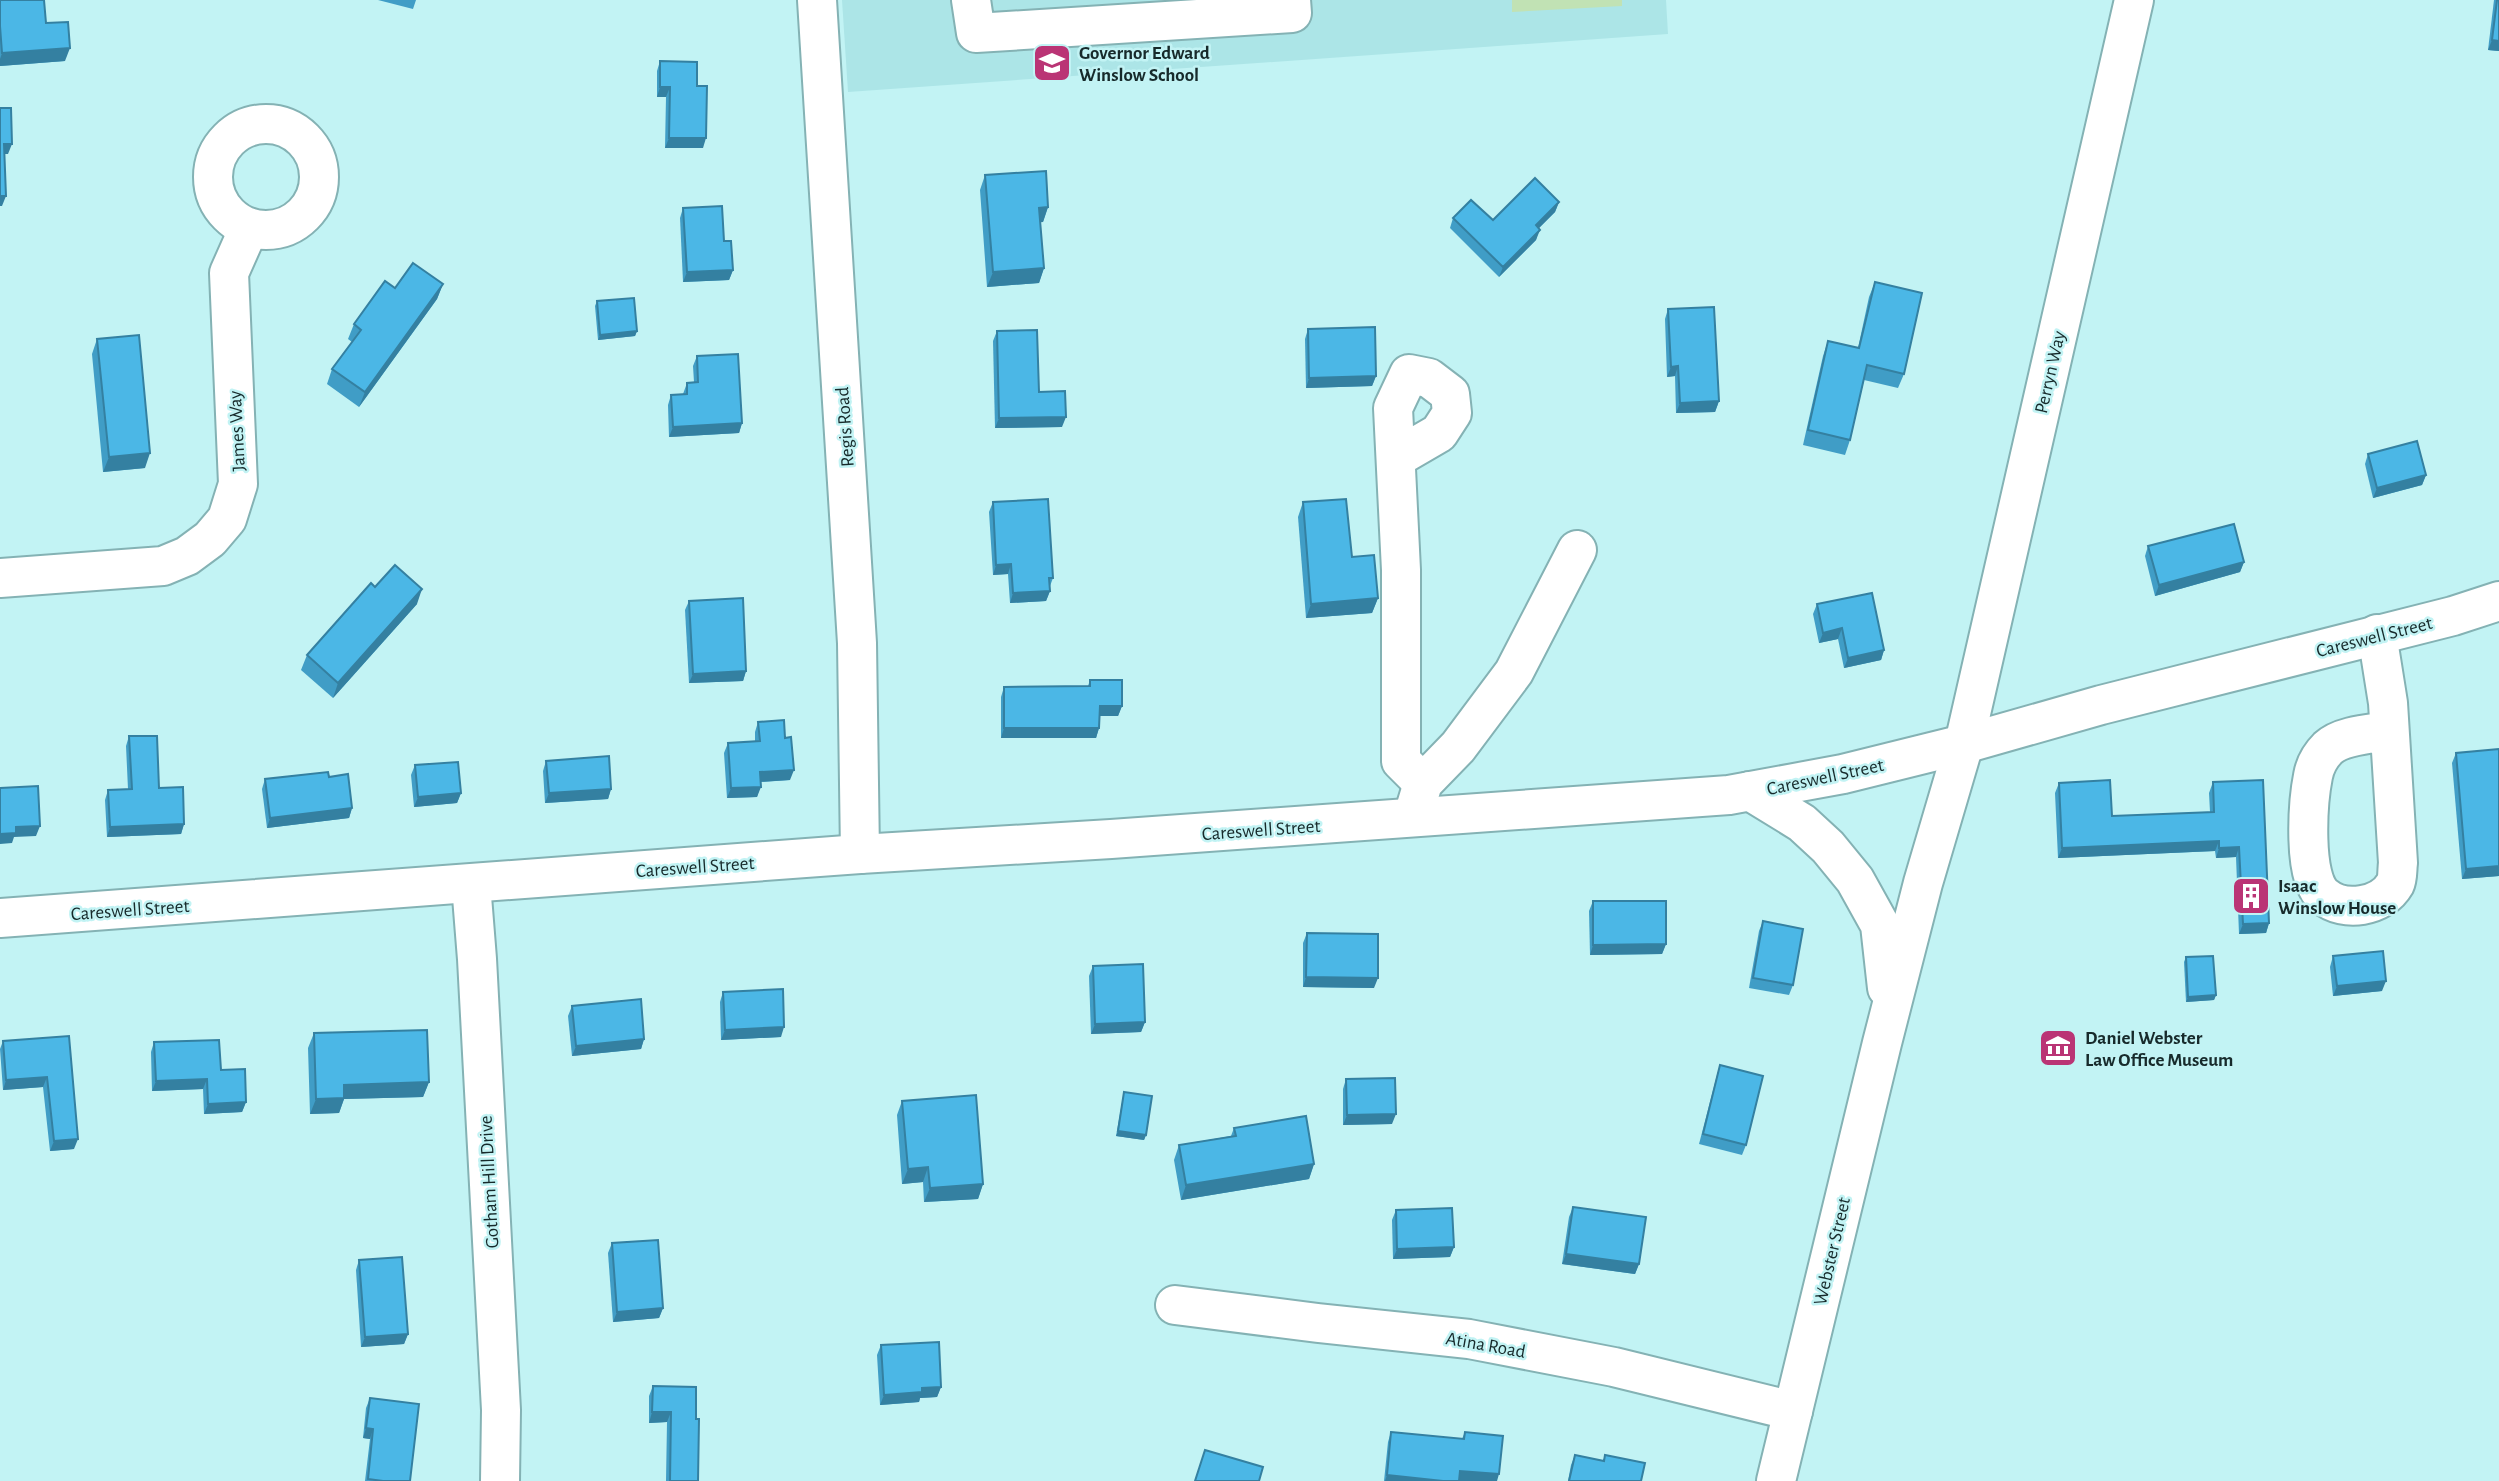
<svg xmlns="http://www.w3.org/2000/svg" width="2499" height="1481" viewBox="0 0 2499 1481" font-family="'Alegreya Sans',sans-serif">
	<style>
		.built { fill: #ace5e7 }
		.park { fill: #c1e2b4 }
		.lines { fill: none; stroke-linecap: round; stroke-linejoin: round }
		.minor-casing { stroke: #84b2b4; stroke-width: 42 }
		.major-casing { stroke: #84b2b4; stroke-width: 42 }
		.minor { stroke: #fff; stroke-width: 38 }
		.major { stroke: #fff; stroke-width: 38 }
		.wall { fill: #409dc6 }
		.shaded-wall { fill: #3480a1 }
		.building { fill: #4bb7e6; stroke: #3480a1; stroke-width: 2 }
		.labels { text-anchor: middle; stroke-width: 5; stroke-linejoin: round; paint-order: stroke }
		.poi-label { font-size: 19px; font-weight: bold; fill: #172a2b; stroke: #c2f3f4; text-anchor: start }
		.street-label { font-size: 19px; fill: #172a2b; stroke: #c2f3f4 }
	</style>
	<rect width="100%" height="100%" fill="#c2f3f4"/>
	<polygon class="built" points="842,0 1666,0 1668,34 848,92"/>
	<polygon class="park" points="1512,0 1622,0 1622,6 1512,12"/>
	<g class="lines">
		<defs>
			<g id="minor">
				<polyline points="817,0 857,643 860,854"/>
				<polyline points="971,0 976,33 1292,13 1291,0"/>
				<circle cx="266" cy="177" r="53"/>
				<polyline points="1396,458 1439,433 1452,413 1450,394 1429,378 1409,374 1393,408 1401,570 1401,761 1423,783"/>
				<polyline points="0,578 163,566 187,556 210,539 227,519 238,484 229,273 249,228"/>
				<path d="M 2377,634 L 2388,703 L 2398,863 C 2397,869 2398,878 2395,884 C 2382,907 2344,913 2324,896 C 2302,879 2308,801 2313,776 C 2315,765 2320,756 2328,748 C 2342,735 2371,734 2389,731"/>
				<polyline points="1750,791 1802,823 1828,847 1855,880 1880,925 1887,988"/>
				<polyline points="1416,806 1423,783 1458,747 1514,672 1577,550"/>
				<polyline points="471,884 477,959 501,1410 500,1481"/>
				<polyline points="1175,1305 1318,1323 1469,1339 1614,1367 1793,1411"/>
				<polyline points="1776,1481 1882,1043 1923,883 1964,744 2134,0"/>
			</g>
			<polyline id="major" points="0,918 860,854 1111,839 1729,795 1843,774 1964,744 2101,705 2453,616 2499,601"/>
		</defs>
		<use href="#minor" class="minor-casing"/>
		<use href="#major" class="major-casing"/>
		<use href="#minor" class="minor"/>
		<use href="#major" class="major"/>
	</g>
	<g class="wall">
		<polygon points="0,0 46,23 65,61 0,66"/>
		<polygon points="378,0 416,0 413,9"/>
		<polygon points="2494,0 2499,0 2499,51 2488,50"/>
		<polygon points="660,61 703,148 665,148 666,97 657,97 657,71"/>
		<polygon points="985,175 1048,207 1043,222 1040,222 1044,268 1039,283 987,287 980,190"/>
		<polygon points="1559,202 1555,212 1539,228 1536,240 1499,277 1450,228 1453,218 1493,220"/>
		<polygon points="683,208 724,241 733,270 729,280 683,282 680,218"/>
		<polygon points="1875,282 1904,374 1898,388 1864,380 1850,440 1845,455 1803,445 1823,356 1828,341 1858,348 1869,297"/>
		<polygon points="443,284 437,299 359,407 327,384 332,369 352,342 348,339 354,324 395,288"/>
		<polygon points="597,301 637,331 635,336 598,340 595,306"/>
		<polygon points="1668,309 1719,401 1715,412 1676,413 1675,376 1667,377 1665,319"/>
		<polygon points="1308,329 1376,376 1372,386 1306,388 1305,339"/>
		<polygon points="997,331 1039,392 1062,427 995,428 993,341"/>
		<polygon points="97,339 145,468 103,472 92,354"/>
		<polygon points="697,356 742,423 739,433 669,437 668,405 671,395 683,394 687,383 694,382 693,366"/>
		<polygon points="2368,454 2426,475 2422,485 2373,498 2365,464"/>
		<polygon points="993,502 1053,578 1050,586 1050,591 1046,601 1010,603 1008,574 993,575 989,512"/>
		<polygon points="1303,502 1352,557 1378,598 1372,613 1306,618 1298,517"/>
		<polygon points="2148,546 2244,562 2240,572 2155,596 2145,556"/>
		<polygon points="375,587 417,604 333,698 301,670 307,655"/>
		<polygon points="689,601 746,671 743,681 689,683 685,610"/>
		<polygon points="1817,604 1884,650 1881,660 1844,668 1838,639 1819,643 1813,614"/>
		<polygon points="1090,680 1122,706 1118,716 1100,716 1099,728 1096,738 1001,738 1001,697 1004,687 1088,686"/>
		<polygon points="758,722 785,738 790,780 761,782 757,797 727,798 724,753 728,743 755,741 755,732"/>
		<polygon points="129,736 159,788 184,824 181,834 107,837 105,800 108,790 128,789 126,746"/>
		<polygon points="2456,753 2499,876 2462,879 2452,763"/>
		<polygon points="546,761 611,789 608,799 545,803 543,771"/>
		<polygon points="415,765 461,793 457,803 414,807 411,775"/>
		<polygon points="329,777 352,808 349,818 267,828 262,789 265,779"/>
		<polygon points="2213,782 2269,923 2266,933 2239,934 2236,857 2216,858 2215,851 2058,858 2055,793 2059,783 2112,816 2210,812 2209,793"/>
		<polygon points="1593,901 1666,944 1662,954 1590,955 1589,911"/>
		<polygon points="1763,921 1793,985 1789,995 1749,988 1759,931"/>
		<polygon points="1307,933 1374,988 1303,987 1303,943"/>
		<polygon points="2333,956 2382,991 2333,996 2330,967"/>
		<polygon points="2186,957 2216,995 2214,1000 2186,1002 2184,962"/>
		<polygon points="1093,966 1145,1022 1141,1032 1091,1034 1089,976"/>
		<polygon points="723,992 781,1037 721,1040 720,1002"/>
		<polygon points="572,1006 644,1039 641,1049 572,1056 568,1016"/>
		<polygon points="314,1033 429,1082 423,1097 344,1099 339,1113 310,1114 308,1048"/>
		<polygon points="69,1036 74,1149 50,1151 43,1087 3,1090 0,1049 3,1041"/>
		<polygon points="154,1042 221,1070 246,1102 242,1112 204,1114 203,1089 152,1091 151,1052"/>
		<polygon points="1720,1065 1746,1145 1742,1155 1699,1144 1717,1075"/>
		<polygon points="1346,1079 1392,1124 1343,1125 1343,1089"/>
		<polygon points="1124,1092 1146,1135 1144,1140 1116,1136 1123,1097"/>
		<polygon points="902,1101 983,1184 978,1199 924,1202 923,1182 902,1184 897,1115"/>
		<polygon points="1234,1128 1314,1164 1309,1179 1181,1200 1174,1160 1179,1145 1231,1136"/>
		<polygon points="1573,1207 1639,1264 1635,1274 1562,1264 1569,1217"/>
		<polygon points="1396,1210 1454,1247 1450,1257 1393,1259 1392,1220"/>
		<polygon points="612,1243 663,1308 659,1318 613,1322 608,1253"/>
		<polygon points="359,1260 408,1334 404,1344 361,1347 356,1270"/>
		<polygon points="881,1345 941,1387 937,1397 920,1398 919,1402 880,1405 877,1355"/>
		<polygon points="653,1386 696,1419 698,1481 666,1481 667,1422 649,1423 649,1396"/>
		<polygon points="370,1398 410,1481 365,1481 370,1439 363,1438 366,1408"/>
		<polygon points="1391,1432 1462,1439 1465,1432 1497,1481 1384,1481 1388,1442"/>
		<polygon points="1575,1455 1603,1461 1605,1455 1641,1481 1568,1481 1571,1465"/>
	</g>
	<g class="shaded-wall">
		<polygon points="2492,40 2499,41 2499,51 2488,50"/>
		<polygon points="70,48 65,61 0,66 0,59 2,53"/>
		<polygon points="660,87 670,87 666,97 657,97"/>
		<polygon points="669,138 706,138 703,148 665,148"/>
		<polygon points="4,144 12,144 8,154 1,154"/>
		<polygon points="0,196 6,196 2,206 0,206"/>
		<polygon points="1559,202 1555,212 1532,235 1536,225"/>
		<polygon points="1048,207 1043,222 1034,223 1039,208"/>
		<polygon points="1540,230 1536,240 1499,277 1503,267"/>
		<polygon points="1044,268 1039,283 987,287 993,272"/>
		<polygon points="733,270 729,280 683,282 687,272"/>
		<polygon points="443,284 437,299 359,407 365,392"/>
		<polygon points="637,331 635,336 598,340 600,335"/>
		<polygon points="1678,366 1675,376 1667,377 1671,367"/>
		<polygon points="1376,376 1372,386 1306,388 1309,378"/>
		<polygon points="1719,401 1715,412 1676,413 1680,403"/>
		<polygon points="1066,417 1062,427 995,428 999,418"/>
		<polygon points="742,423 739,433 669,437 673,427"/>
		<polygon points="150,453 145,468 103,472 109,457"/>
		<polygon points="2426,475 2422,485 2373,498 2377,488"/>
		<polygon points="2244,562 2240,572 2155,596 2159,585"/>
		<polygon points="1011,564 1008,574 993,575 996,565"/>
		<polygon points="422,589 417,604 333,698 338,683"/>
		<polygon points="1050,591 1046,601 1010,603 1013,593"/>
		<polygon points="1378,598 1372,613 1306,618 1311,604"/>
		<polygon points="1842,628 1838,639 1819,643 1823,633"/>
		<polygon points="1884,650 1881,660 1844,668 1848,658"/>
		<polygon points="746,671 743,681 689,683 693,674"/>
		<polygon points="1100,706 1122,706 1118,716 1096,716"/>
		<polygon points="1004,728 1099,728 1096,738 1001,738"/>
		<polygon points="794,770 790,780 757,782 760,772"/>
		<polygon points="761,787 757,797 727,798 731,788"/>
		<polygon points="611,789 608,799 545,803 549,793"/>
		<polygon points="461,793 457,803 414,807 418,797"/>
		<polygon points="352,808 349,818 267,828 270,818"/>
		<polygon points="184,824 181,834 107,837 110,827"/>
		<polygon points="40,826 36,836 14,837 12,843 0,844 0,834 16,827"/>
		<polygon points="2219,841 2215,851 2058,858 2062,848"/>
		<polygon points="2239,847 2236,857 2216,858 2219,848"/>
		<polygon points="2499,866 2499,876 2462,879 2466,869"/>
		<polygon points="2269,923 2266,933 2239,934 2243,924"/>
		<polygon points="1666,944 1662,954 1590,955 1593,945"/>
		<polygon points="1306,977 1378,978 1374,988 1303,987"/>
		<polygon points="2386,981 2382,991 2333,996 2337,986"/>
		<polygon points="2216,995 2214,1000 2186,1002 2188,997"/>
		<polygon points="1145,1022 1141,1032 1091,1034 1095,1024"/>
		<polygon points="784,1027 781,1037 721,1040 725,1030"/>
		<polygon points="644,1039 641,1049 572,1056 576,1046"/>
		<polygon points="47,1077 43,1087 3,1090 6,1080"/>
		<polygon points="207,1079 203,1089 152,1091 156,1081"/>
		<polygon points="429,1082 423,1097 344,1099 339,1113 310,1114 316,1099 344,1085"/>
		<polygon points="246,1102 242,1112 204,1114 208,1104"/>
		<polygon points="1396,1114 1392,1124 1343,1125 1347,1115"/>
		<polygon points="1118,1131 1146,1135 1144,1140 1116,1136"/>
		<polygon points="78,1139 74,1149 50,1151 54,1141"/>
		<polygon points="1314,1164 1309,1179 1181,1200 1186,1185"/>
		<polygon points="928,1167 923,1182 902,1184 908,1169"/>
		<polygon points="983,1184 978,1199 924,1202 930,1188"/>
		<polygon points="1454,1247 1450,1257 1393,1259 1397,1249"/>
		<polygon points="1566,1254 1639,1264 1635,1274 1562,1264"/>
		<polygon points="663,1308 659,1318 613,1322 617,1312"/>
		<polygon points="408,1334 404,1344 361,1347 365,1337"/>
		<polygon points="941,1387 937,1397 920,1398 919,1402 880,1405 884,1395 922,1388"/>
		<polygon points="652,1412 671,1412 667,1422 649,1423"/>
		<polygon points="366,1428 373,1429 370,1439 363,1438"/>
		<polygon points="1460,1471 1499,1474 1497,1481 1456,1481"/>
		<polygon points="1387,1475 1443,1481 1385,1481"/>
	</g>
	<g class="building">
		<polygon points="0,0 44,0 46,23 68,22 70,48 2,53 0,26"/>
		<polygon points="2497,0 2499,0 2499,41 2492,40"/>
		<polygon points="660,61 697,62 697,86 707,86 706,138 669,138 670,87 660,87"/>
		<polygon points="0,108 11,108 12,144 4,144 6,196 0,196"/>
		<polygon points="1046,171 1048,207 1039,208 1044,268 993,272 985,175"/>
		<polygon points="1535,178 1559,202 1536,225 1540,230 1503,267 1453,218 1471,200 1493,220"/>
		<polygon points="722,206 724,241 731,241 733,270 687,272 683,208"/>
		<polygon points="413,263 443,284 365,392 332,369 361,330 354,324 385,281 395,288"/>
		<polygon points="1875,282 1922,293 1904,374 1867,365 1850,440 1808,430 1828,341 1859,348"/>
		<polygon points="634,298 637,331 600,335 597,301"/>
		<polygon points="1714,307 1719,401 1680,403 1678,366 1671,367 1668,309"/>
		<polygon points="1375,327 1376,376 1309,378 1308,329"/>
		<polygon points="1037,330 1039,392 1065,391 1066,417 999,418 997,331"/>
		<polygon points="139,335 150,453 109,457 97,339"/>
		<polygon points="738,354 742,423 673,427 671,395 687,394 687,383 698,382 697,356"/>
		<polygon points="2417,441 2426,475 2377,488 2368,454"/>
		<polygon points="1048,499 1053,578 1049,578 1050,591 1013,593 1011,564 996,565 993,502"/>
		<polygon points="1346,499 1352,557 1374,555 1378,598 1311,604 1303,502"/>
		<polygon points="2234,524 2244,562 2159,585 2148,546"/>
		<polygon points="395,565 422,589 338,683 307,655 371,583 375,587"/>
		<polygon points="1872,593 1884,650 1848,658 1842,628 1823,633 1817,604"/>
		<polygon points="743,598 746,671 693,674 689,601"/>
		<polygon points="1090,680 1122,680 1122,706 1100,706 1099,728 1004,728 1004,687 1090,686"/>
		<polygon points="784,720 785,738 791,737 794,770 760,772 761,787 731,788 728,743 760,741 758,722"/>
		<polygon points="129,736 157,736 159,788 183,787 184,824 110,827 108,790 132,789"/>
		<polygon points="2499,749 2499,866 2466,869 2456,753"/>
		<polygon points="609,756 611,789 549,793 546,761"/>
		<polygon points="458,762 461,793 418,797 415,765"/>
		<polygon points="328,772 329,777 348,774 352,808 270,818 265,779"/>
		<polygon points="2110,780 2112,816 2214,812 2213,782 2263,780 2269,923 2243,924 2239,847 2219,848 2219,841 2062,848 2059,783"/>
		<polygon points="38,786 40,826 16,827 16,833 0,834 0,788"/>
		<polygon points="1593,901 1666,901 1666,944 1593,945"/>
		<polygon points="1763,921 1803,929 1793,985 1753,978"/>
		<polygon points="1307,933 1378,934 1378,978 1306,977"/>
		<polygon points="2383,951 2386,981 2337,986 2333,956"/>
		<polygon points="2213,956 2216,995 2188,997 2186,957"/>
		<polygon points="1143,964 1145,1022 1095,1024 1093,966"/>
		<polygon points="783,989 784,1027 725,1030 723,992"/>
		<polygon points="641,999 644,1039 576,1046 572,1006"/>
		<polygon points="427,1030 429,1082 344,1085 344,1098 316,1099 314,1033"/>
		<polygon points="69,1036 78,1139 54,1141 47,1077 6,1080 3,1041"/>
		<polygon points="219,1040 221,1070 245,1069 246,1102 208,1104 207,1079 156,1081 154,1042"/>
		<polygon points="1720,1065 1763,1076 1746,1145 1703,1134"/>
		<polygon points="1395,1078 1396,1114 1347,1115 1346,1079"/>
		<polygon points="1124,1092 1152,1096 1146,1135 1118,1131"/>
		<polygon points="976,1095 983,1184 930,1188 928,1167 908,1169 902,1101"/>
		<polygon points="1306,1116 1314,1164 1186,1185 1179,1145 1236,1136 1234,1128"/>
		<polygon points="1573,1207 1646,1217 1639,1264 1566,1254"/>
		<polygon points="1452,1208 1454,1247 1397,1249 1396,1210"/>
		<polygon points="658,1240 663,1308 617,1312 612,1243"/>
		<polygon points="402,1257 408,1334 365,1337 359,1260"/>
		<polygon points="939,1342 941,1387 922,1388 922,1392 884,1395 881,1345"/>
		<polygon points="653,1386 696,1387 696,1419 699,1419 698,1481 670,1481 671,1412 652,1412"/>
		<polygon points="370,1398 419,1404 410,1481 383,1481 368,1479 373,1429 366,1428"/>
		<polygon points="1391,1432 1464,1439 1465,1432 1503,1436 1499,1474 1460,1471 1459,1481 1443,1481 1387,1475"/>
		<polygon points="1205,1450 1263,1467 1259,1481 1195,1481"/>
		<polygon points="1575,1455 1604,1461 1605,1455 1645,1463 1641,1481 1569,1481"/>
	</g>
	<defs>
		<symbol id="school-square" viewBox="-11 -11 22 22"><rect x="-9" y="-9" width="18" height="18" rx="4" fill="#ba3475" stroke="#c2f3f4"/><path d="M0-5L7-2L0 1L-7-2ZM-4 1L0 2.5L4 1V4Q0 6-4 4Z" fill="#fff"/></symbol>
		<symbol id="building-square" viewBox="-11 -11 22 22"><rect x="-9" y="-9" width="18" height="18" rx="4" fill="#ba3475" stroke="#c2f3f4"/><path d="M-4-6H4V6H1V3H-1V6H-4ZM-2.5-4.3h1.7v1.8h-1.7ZM.8-4.3h1.7v1.8H.8ZM-2.5-1h1.7V.8h-1.7ZM.8-1h1.7V.8H.8Z" fill="#fff"/></symbol>
		<symbol id="museum-square" viewBox="-11 -11 22 22"><rect x="-9" y="-9" width="18" height="18" rx="4" fill="#ba3475" stroke="#c2f3f4"/><path d="M0-6L6-3V-2H-6V-3ZM-5-1h2V3h-2ZM-1-1h2V3h-2ZM3-1h2V3H3ZM-6 4H6V6H-6Z" fill="#fff"/></symbol>
	</defs>
	<g fill-rule="evenodd">
		<use href="#school-square" x="1030" y="41" width="44" height="44"/>
		<use href="#building-square" x="2229" y="874" width="44" height="44"/>
		<use href="#museum-square" x="2036" y="1026" width="44" height="44"/>
	</g>
	<g class="labels">
		<g class="poi-label">
			<text x="1079" y="59">Governor Edward<tspan x="1079" dy="22">Winslow School</tspan></text>
			<text x="2278" y="892">Isaac<tspan x="2278" dy="22">Winslow House</tspan></text>
			<text x="2085" y="1044">Daniel Webster<tspan x="2085" dy="22">Law Office Museum</tspan></text>
		</g>
		<g class="street-label">
			<text transform="translate(2049 372) rotate(-77)" y="7">Perryn Way</text>
			<text transform="translate(844 427) rotate(-94)" y="7">Regis Road</text>
			<text transform="translate(236 431) rotate(-93)" y="7">James Way</text>
			<text transform="translate(2374 636) rotate(-14)" y="7">Careswell Street</text>
			<text transform="translate(1825 776) rotate(-12)" y="7">Careswell Street</text>
			<text transform="translate(1261 829) rotate(-4)" y="7">Careswell Street</text>
			<text transform="translate(695 866) rotate(-4)" y="7">Careswell Street</text>
			<text transform="translate(130 909) rotate(-4)" y="7">Careswell Street</text>
			<text transform="translate(488 1182) rotate(-93)" y="7">Gotham Hill Drive</text>
			<text transform="translate(1831 1251) rotate(-77)" y="7">Webster Street</text>
			<text transform="translate(1486 1344) rotate(10)" y="7">Atina Road</text>
		</g>
	</g>
</svg>
